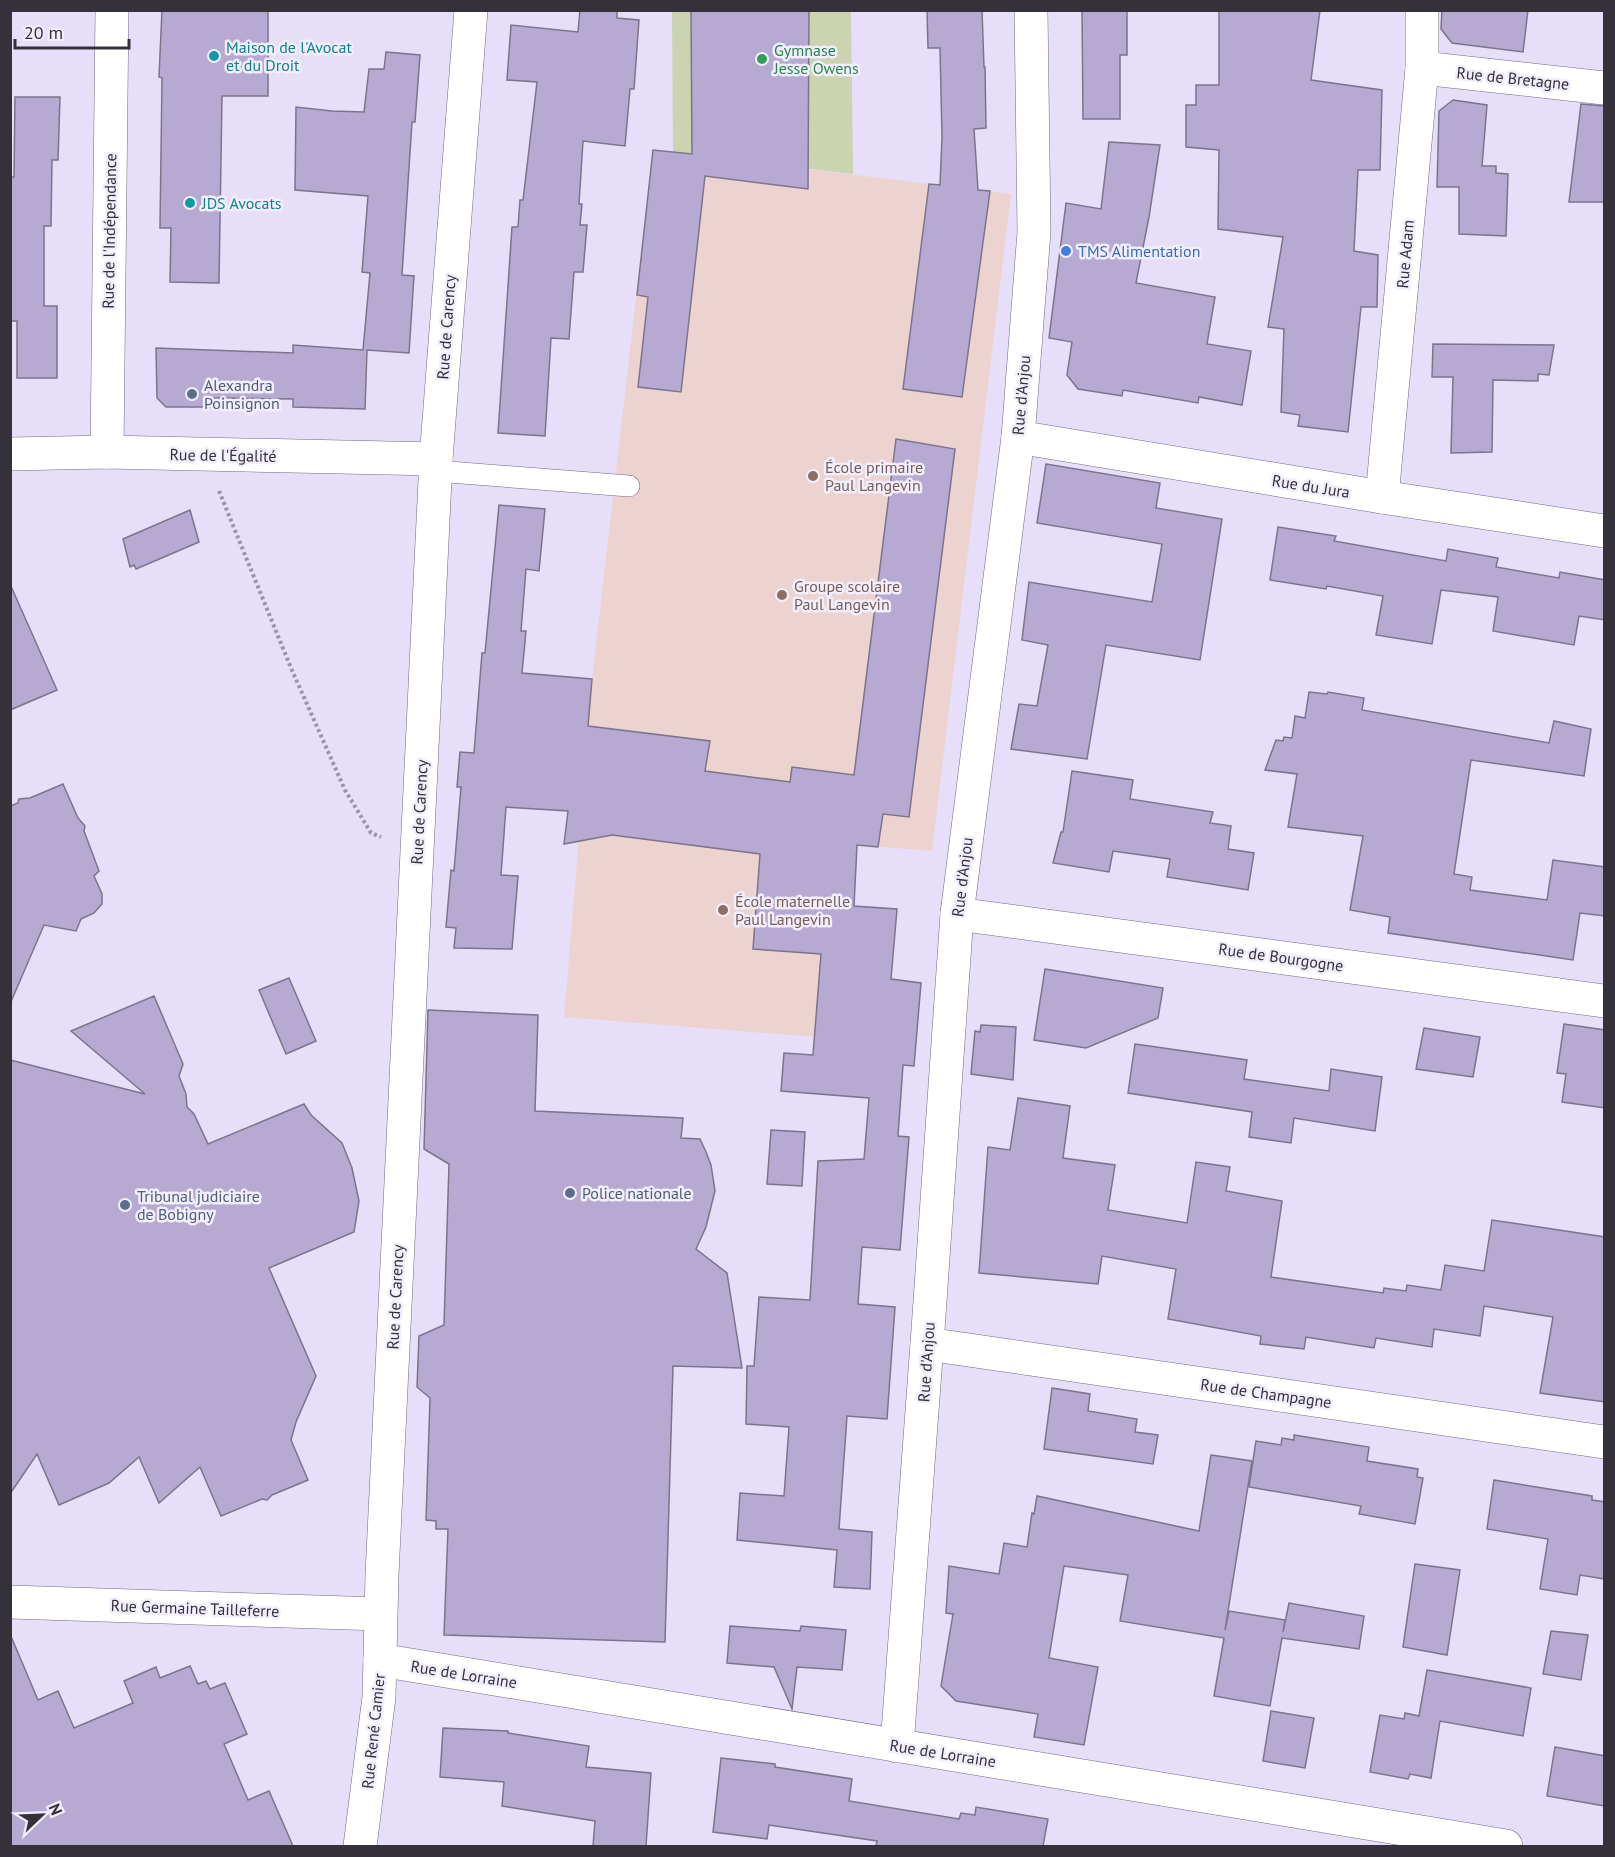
<svg xmlns="http://www.w3.org/2000/svg" width="1615" height="1857" viewBox="0 0 1615 1857" font-family="'PT Sans',sans-serif">
	<style>
		.education { fill: #edd3cf }
		.park { fill: #cbd3b0 }
		.building { fill: #b6aad2; stroke: #7b748b; stroke-width: 1.5 }
		.lines { fill: none; stroke-linecap: round; stroke-linejoin: round }
		.lane-casing { stroke: #706980; stroke-width: 22 }
		.street-casing { stroke: #706980; stroke-width: 34 }
		.path { stroke: #9993a6; stroke-width: 4; stroke-dasharray: 3 3; stroke-linecap: butt }
		.lane { stroke: #fff; stroke-width: 21 }
		.street { stroke: #fff; stroke-width: 33 }
		.culture-dot { fill: #0f9aa8; stroke: #f3eefe; stroke-width: 2 }
		.leisure-dot { fill: #2e9e5b; stroke: #f3eefe; stroke-width: 2 }
		.shop-dot { fill: #3f7fe0; stroke: #f3eefe; stroke-width: 2 }
		.service-dot { fill: #5c6f8a; stroke: #f3eefe; stroke-width: 2 }
		.education-dot { fill: #8d6e63; stroke: #f3eefe; stroke-width: 2 }
		.labels { text-anchor: middle; stroke-width: 5; stroke-linejoin: round; paint-order: stroke }
		.culture-label { font-size: 16px; fill: #0d838f; stroke: #f3eefe; text-anchor: start }
		.leisure-label { font-size: 16px; fill: #27864d; stroke: #f3eefe; text-anchor: start }
		.street-label { font-size: 16px; fill: #34313b; stroke: #f3eefe }
		.shop-label { font-size: 16px; fill: #366cbe; stroke: #f3eefe; text-anchor: start }
		.service-label { font-size: 16px; fill: #4e5e75; stroke: #f3eefe; text-anchor: start }
		.education-label { font-size: 16px; fill: #785e54; stroke: #f3eefe; text-anchor: start }
	</style>
	<rect width="100%" height="100%" fill="#e7dff9"/>
	<polygon class="education" points="653,150 1011,194 932,851 857,845 841,1039 564,1017 592,679"/>
	<polygon class="park" points="672,11 851,11 853,174 673,152"/>
	<g class="building">
		<polygon points="162,10 268,10 268,96 222,96 219,283 170,282 171,228 160,228 162,78 159,77"/>
		<polygon points="580,10 617,10 617,18 639,20 634,89 630,89 625,146 583,141 579,204 582,204 580,225 587,225 583,272 574,272 569,339 551,338 545,436 498,433 512,227 518,227 520,200 523,200 537,82 507,80 511,25 578,32"/>
		<polygon points="691,10 809,10 808,189 705,176 681,392 638,387 648,297 637,295 653,150 692,154"/>
		<polygon points="927,10 982,10 984,67 985,67 986,128 974,129 978,190 990,191 962,397 903,389 929,184 940,185 942,137 940,48 928,48"/>
		<polygon points="1082,10 1127,10 1127,55 1120,55 1120,119 1083,119"/>
		<polygon points="1219,10 1320,10 1311,80 1382,90 1380,170 1358,170 1354,251 1378,255 1377,307 1361,307 1348,432 1298,426 1300,415 1281,412 1284,329 1268,327 1283,237 1218,229 1219,150 1186,147 1186,105 1196,105 1196,85 1219,85"/>
		<polygon points="1442,10 1528,10 1523,52 1452,43 1441,29"/>
		<polygon points="386,52 420,55 415,122 412,122 402,275 414,276 409,353 367,350 365,409 293,407 293,399 214,398 214,407 166,407 157,398 156,348 293,353 293,345 363,350 370,273 362,272 368,196 295,190 296,107 332,111 364,112 369,69 384,69"/>
		<polygon points="15,97 60,97 58,160 52,160 51,226 44,226 44,306 57,306 57,378 17,378 17,321 10,321 10,177 14,177"/>
		<polygon points="1453,100 1487,105 1482,166 1496,166 1496,173 1508,174 1506,236 1459,234 1459,187 1437,187 1439,111"/>
		<polygon points="1581,104 1605,106 1605,202 1569,202"/>
		<polygon points="1109,142 1160,145 1149,217 1136,283 1215,297 1207,344 1251,351 1242,405 1199,397 1198,403 1123,390 1122,396 1078,389 1067,375 1072,342 1049,338 1066,203 1101,209"/>
		<polygon points="1433,344 1554,345 1549,375 1538,374 1538,381 1493,380 1492,452 1451,453 1453,377 1432,377"/>
		<polygon points="896,439 955,449 909,817 883,814 878,847 857,845 854,906 897,909 891,979 921,983 914,1066 903,1065 898,1136 909,1137 900,1250 862,1247 858,1304 895,1307 887,1419 847,1416 839,1529 872,1532 870,1589 834,1587 837,1550 737,1540 740,1493 784,1496 789,1427 746,1424 747,1366 754,1366 759,1297 810,1300 818,1161 864,1159 869,1098 781,1091 784,1053 813,1055 821,954 753,949 760,854 612,835 564,844 568,811 506,807 501,875 518,876 512,949 454,948 456,928 446,927 451,870 454,871 461,787 457,787 460,752 474,753 482,653 485,653 499,505 545,509 539,571 526,569 521,631 526,631 522,673 592,679 588,726 710,741 705,771 790,782 792,767 854,775"/>
		<polygon points="1046,464 1160,483 1156,508 1222,519 1200,660 1106,645 1087,759 1011,749 1019,704 1037,706 1048,645 1022,640 1029,582 1152,602 1162,544 1037,523"/>
		<polygon points="190,510 199,542 136,569 134,565 130,567 123,539"/>
		<polygon points="1278,527 1336,536 1334,541 1446,561 1448,549 1498,558 1496,567 1559,578 1560,572 1605,580 1605,620 1579,616 1574,645 1493,631 1498,597 1441,590 1432,644 1376,635 1383,596 1327,586 1326,589 1270,580"/>
		<polygon points="10,584 57,690 10,710"/>
		<polygon points="1309,692 1327,694 1328,692 1364,698 1362,710 1549,743 1554,721 1591,729 1584,776 1471,760 1454,874 1472,877 1470,890 1547,900 1553,860 1605,867 1605,916 1580,913 1573,960 1388,933 1390,917 1350,910 1363,836 1288,827 1297,774 1265,770 1276,740 1283,741 1284,737 1292,738 1295,716 1305,718"/>
		<polygon points="1072,771 1133,780 1130,799 1213,812 1210,823 1231,826 1228,849 1254,853 1248,890 1167,877 1170,859 1113,851 1109,872 1053,863 1061,832 1063,832"/>
		<polygon points="63,784 78,818 85,826 84,831 99,871 94,876 102,894 102,904 94,913 81,919 76,931 44,925 10,1004 10,806 18,803 19,799 30,798"/>
		<polygon points="1045,969 1163,988 1158,1018 1086,1048 1034,1040"/>
		<polygon points="289,978 316,1041 286,1054 259,990"/>
		<polygon points="154,996 183,1064 179,1076 186,1094 187,1107 194,1114 208,1144 304,1104 311,1115 342,1143 352,1168 359,1201 354,1232 269,1268 316,1376 296,1422 291,1440 308,1480 272,1495 267,1500 262,1499 221,1516 200,1467 159,1503 139,1457 109,1483 59,1505 37,1454 10,1494 10,1060 145,1094 71,1031"/>
		<polygon points="428,1010 538,1015 535,1111 683,1118 681,1138 700,1139 706,1152 711,1165 715,1191 706,1227 696,1249 727,1273 742,1368 673,1366 665,1642 444,1635 448,1529 436,1529 436,1521 426,1520 430,1398 417,1387 419,1336 444,1325 449,1164 424,1149"/>
		<polygon points="1564,1024 1605,1030 1605,1108 1562,1102 1566,1074 1557,1073"/>
		<polygon points="981,1025 1016,1027 1013,1080 971,1074 975,1031 980,1032"/>
		<polygon points="1424,1028 1480,1037 1473,1077 1416,1069"/>
		<polygon points="1135,1044 1247,1060 1244,1079 1329,1091 1331,1069 1382,1077 1375,1131 1294,1118 1291,1143 1249,1137 1252,1112 1128,1093"/>
		<polygon points="1018,1098 1070,1106 1063,1158 1115,1165 1108,1210 1187,1223 1196,1162 1230,1167 1226,1191 1282,1201 1271,1277 1383,1293 1384,1288 1406,1291 1407,1285 1441,1290 1445,1265 1484,1271 1492,1220 1605,1237 1605,1402 1540,1393 1553,1317 1484,1306 1480,1336 1434,1329 1432,1347 1376,1338 1374,1348 1306,1337 1304,1349 1260,1344 1261,1336 1168,1319 1176,1269 1102,1256 1098,1284 979,1273 988,1147 1010,1150"/>
		<polygon points="771,1130 805,1132 802,1186 767,1184"/>
		<polygon points="1052,1388 1090,1394 1088,1411 1137,1419 1135,1432 1158,1435 1153,1464 1044,1449"/>
		<polygon points="1294,1435 1369,1447 1367,1461 1418,1469 1417,1477 1423,1478 1415,1524 1359,1514 1361,1506 1249,1487 1256,1441 1281,1445 1282,1438 1294,1440"/>
		<polygon points="1211,1455 1252,1461 1225,1630 1229,1611 1285,1620 1283,1632 1289,1603 1364,1616 1359,1649 1282,1638 1270,1706 1214,1696 1224,1638 1120,1621 1128,1575 1064,1566 1049,1658 1098,1667 1084,1745 1034,1737 1038,1714 956,1701 941,1686 953,1614 946,1613 949,1566 999,1574 1004,1543 1027,1547 1032,1513 1034,1514 1037,1496 1199,1531"/>
		<polygon points="1494,1480 1592,1496 1592,1500 1605,1502 1605,1579 1580,1575 1577,1595 1540,1589 1548,1539 1487,1529"/>
		<polygon points="1415,1564 1460,1570 1447,1655 1403,1647"/>
		<polygon points="730,1626 800,1631 801,1626 846,1630 842,1670 797,1667 792,1709 774,1667 727,1663"/>
		<polygon points="1551,1631 1588,1635 1581,1680 1543,1674"/>
		<polygon points="10,1634 38,1700 58,1691 74,1728 133,1703 124,1681 156,1667 160,1678 190,1666 198,1684 206,1681 210,1689 225,1683 247,1734 224,1744 248,1800 269,1791 293,1846 10,1846"/>
		<polygon points="1427,1670 1531,1688 1523,1736 1440,1721 1431,1778 1410,1774 1408,1779 1370,1772 1380,1715 1404,1719 1405,1713 1419,1716"/>
		<polygon points="1271,1711 1314,1718 1305,1768 1263,1761"/>
		<polygon points="443,1728 508,1731 508,1733 589,1746 586,1767 651,1773 646,1846 593,1846 595,1821 502,1806 504,1782 440,1777"/>
		<polygon points="1555,1747 1605,1756 1605,1806 1547,1796"/>
		<polygon points="721,1758 775,1764 775,1767 852,1779 849,1801 959,1819 961,1813 975,1815 976,1807 1048,1819 1043,1846 876,1846 877,1841 769,1825 767,1839 713,1832"/>
	</g>
	<g class="lines">
		<defs>
			<polyline id="lane" points="436,471 629,486"/>
			<g id="street">
				<polyline points="1422,68 1604,88"/>
				<polyline points="1018,437 1382,497 1604,531"/>
				<polyline points="107,452 112,10"/>
				<polyline points="10,454 107,452 436,459"/>
				<polyline points="1382,497 1422,68 1422,10"/>
				<polyline points="957,914 1604,1001"/>
				<polyline points="927,1344 1604,1442"/>
				<polyline points="10,1602 380,1614"/>
				<polyline points="380,1660 1506,1846"/>
				<polyline points="897,1746 927,1344 957,914 1018,437 1034,232 1031,10"/>
				<polyline points="360,1846 379,1697 382,1575 436,459 471,10"/>
			</g>
		</defs>
		<use href="#lane" class="lane-casing"/>
		<use href="#street" class="street-casing"/>
		<polyline class="path" points="219,491 291,668 345,790 371,833 381,837"/>
		<use href="#lane" class="lane"/>
		<use href="#street" class="street"/>
	</g>
	<g class="culture-dot">
		<circle cx="214" cy="56" r="6"/>
		<circle cx="190" cy="203" r="6"/>
	</g>
	<circle class="leisure-dot" cx="762" cy="59" r="6"/>
	<circle class="shop-dot" cx="1066" cy="251" r="6"/>
	<g class="service-dot">
		<circle cx="192" cy="394" r="6"/>
		<circle cx="570" cy="1193" r="6"/>
		<circle cx="125" cy="1205" r="6"/>
	</g>
	<g class="education-dot">
		<circle cx="813" cy="476" r="6"/>
		<circle cx="782" cy="595" r="6"/>
		<circle cx="723" cy="910" r="6"/>
	</g>
	<g class="labels">
		<g class="culture-label">
			<text x="226" y="53">Maison de l'Avocat<tspan x="226" dy="18">et du Droit</tspan></text>
			<text x="202" y="209">JDS Avocats</text>
		</g>
		<g class="leisure-label">
			<text x="774" y="56">Gymnase<tspan x="774" dy="18">Jesse Owens</tspan></text>
		</g>
		<g class="street-label">
			<text transform="translate(1513 78) rotate(6)" y="6">Rue de Bretagne</text>
			<text transform="translate(109 231) rotate(-89)" y="6">Rue de l'Indépendance</text>
			<text transform="translate(1405 254) rotate(-85)" y="6">Rue Adam</text>
			<text transform="translate(446 327) rotate(-86)" y="6">Rue de Carency</text>
			<text transform="translate(1021 395) rotate(-85)" y="6">Rue d'Anjou</text>
			<text transform="translate(223 455) rotate(1)" y="6">Rue de l'Égalité</text>
			<text transform="translate(1311 486) rotate(9)" y="6">Rue du Jura</text>
			<text transform="translate(419 812) rotate(-87)" y="6">Rue de Carency</text>
			<text transform="translate(962 877) rotate(-83)" y="6">Rue d'Anjou</text>
			<text transform="translate(1281 957) rotate(8)" y="6">Rue de Bourgogne</text>
			<text transform="translate(395 1297) rotate(-87)" y="6">Rue de Carency</text>
			<text transform="translate(926 1362) rotate(-86)" y="6">Rue d'Anjou</text>
			<text transform="translate(1266 1393) rotate(8)" y="6">Rue de Champagne</text>
			<text transform="translate(195 1608) rotate(2)" y="6">Rue Germaine Tailleferre</text>
			<text transform="translate(464 1674) rotate(9)" y="6">Rue de Lorraine</text>
			<text transform="translate(373 1731) rotate(-84)" y="6">Rue René Camier</text>
			<text transform="translate(943 1753) rotate(9)" y="6">Rue de Lorraine</text>
		</g>
		<g class="shop-label">
			<text x="1078" y="257">TMS Alimentation</text>
		</g>
		<g class="service-label">
			<text x="204" y="391">Alexandra<tspan x="204" dy="18">Poinsignon</tspan></text>
			<text x="582" y="1199">Police nationale</text>
			<text x="137" y="1202">Tribunal judiciaire<tspan x="137" dy="18">de Bobigny</tspan></text>
		</g>
		<g class="education-label">
			<text x="825" y="473">École primaire<tspan x="825" dy="18">Paul Langevin</tspan></text>
			<text x="794" y="592">Groupe scolaire<tspan x="794" dy="18">Paul Langevin</tspan></text>
			<text x="735" y="907">École maternelle<tspan x="735" dy="18">Paul Langevin</tspan></text>
		</g>
	</g>
	<rect width="1615" height="1857" fill="none" stroke="#34313b" stroke-width="24"/>
	<g transform="translate(42 1815) rotate(67)" stroke="#f3eefe" stroke-width="4.5" paint-order="stroke">
	<path d="M0-4.5L10 22L0 15L-10 22Z" fill="#34313b"/>
	<text y="-9" font-size="16" font-weight="bold" text-anchor="middle" fill="#34313b">N</text>
	</g>
	<path d="M15 39v9h114v-9" fill="none" stroke="#34313b" stroke-width="3"/>
	<text x="24" y="39" font-size="18" fill="#34313b" stroke="#f3eefe" stroke-width="4.5" paint-order="stroke">20 m</text>
</svg>
